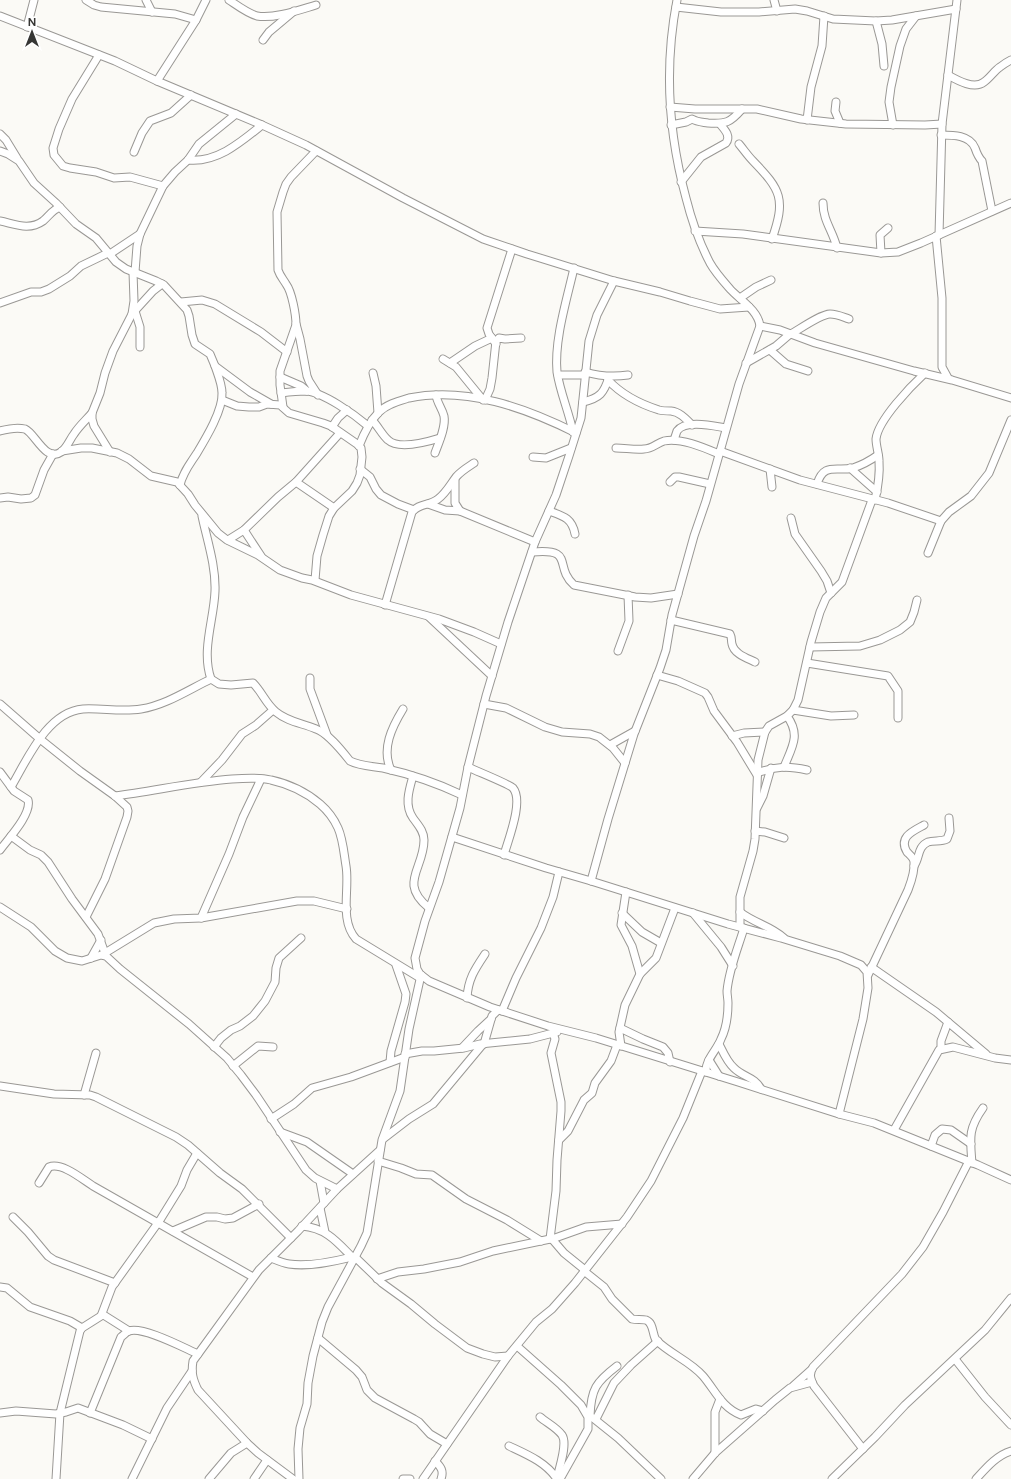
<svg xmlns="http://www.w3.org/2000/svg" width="1011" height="1479" viewBox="0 0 1011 1479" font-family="Figtree,sans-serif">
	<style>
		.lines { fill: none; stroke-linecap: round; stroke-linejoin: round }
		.minor-casing { stroke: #9a9895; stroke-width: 9 }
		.minor { stroke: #fff; stroke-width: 7 }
	</style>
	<rect width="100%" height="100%" fill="#fbfaf6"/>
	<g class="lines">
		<defs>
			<g id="minor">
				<polyline points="86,0 94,5 101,7 175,14 196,20"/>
				<polyline points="146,0 152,12"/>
				<path d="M 229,0 C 238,6 247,13 257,16 C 274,19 299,10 316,5"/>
				<polyline points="774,0 777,11"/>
				<polyline points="676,7 721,12 759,12 795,9 807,11 833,19 876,21 892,20 956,9"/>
				<polyline points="0,16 115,61 157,81 262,125 306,145 403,198 483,239 527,254 614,281 660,292 690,301 720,309 749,307"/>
				<polyline points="876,21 882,44 884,66"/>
				<polyline points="27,27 34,0"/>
				<polyline points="263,40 269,32 294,11"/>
				<polyline points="99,55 72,99 59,129 53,148 54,155 63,166 70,168 96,172 114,178 130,177 163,186"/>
				<path d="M 948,75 C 957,80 974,90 984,82 C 990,78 994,71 1000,67 C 1004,64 1007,62 1011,60"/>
				<polyline points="157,81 196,20 206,0"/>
				<polyline points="836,102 835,111 840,123"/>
				<polyline points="670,107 695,109 757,109 801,119 846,124 925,125 942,124"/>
				<polyline points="807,120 811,87 822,46 824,16"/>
				<path d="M 671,125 L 686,122 L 692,119 C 697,122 702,122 708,123 C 726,124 730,123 742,109"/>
				<polyline points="893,125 889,102 891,87 900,46 906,29 916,16"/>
				<polyline points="0,134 6,140 17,158"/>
				<path d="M 941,135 C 953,135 970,135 975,148 C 977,154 978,157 982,161 L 992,211"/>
				<path d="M 739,144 C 744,150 748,156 753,161 C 781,190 786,199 772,239"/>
				<polyline points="0,151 8,154 19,161 34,183 56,203 76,224 96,238 116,262 126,269 156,281 164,285 187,310 189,316 192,335 195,344 210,354 215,366 250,392 271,404"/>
				<polyline points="134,152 142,133 150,121 171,113 191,95"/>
				<path d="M 188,160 C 217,163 241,142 262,125"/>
				<path d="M 681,182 L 701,157 L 726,143 C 731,136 725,130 720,124"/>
				<path d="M 823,203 C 823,221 833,231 837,248"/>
				<path d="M 0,221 C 15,224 29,231 43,221 C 49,216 52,210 60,207"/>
				<polyline points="695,231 743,234 881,253 898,252 921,243 1011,203"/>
				<polyline points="939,235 942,124 957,0"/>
				<polyline points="936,236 942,298 942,367 948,378"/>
				<polyline points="881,253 880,235 888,228"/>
				<polyline points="110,254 140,234"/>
				<polyline points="135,272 137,246 140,234 163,186 175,172 188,160 199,144 236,114"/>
				<polyline points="614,281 597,315 589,341 581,418 569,456 556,495 535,542 508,622 486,696 468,767 460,808 439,882 425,921 415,958 417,969 420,974 429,981 490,1007 548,1026 596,1038 738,1082 839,1114 874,1123 978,1165 1011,1180"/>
				<polyline points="740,298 756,287 771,280"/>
				<polyline points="181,302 202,300 215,304 261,332 287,352"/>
				<polyline points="0,303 31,292 41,292 49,289 70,276 81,266 108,253"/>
				<polyline points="135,311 140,327 140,347"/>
				<polyline points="132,314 153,291 162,284"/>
				<polyline points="296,324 300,339 307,376 309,381 318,395"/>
				<polyline points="760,326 780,330 815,343 914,371 952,380 1011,398"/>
				<path d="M 791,334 C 800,329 821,314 830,314 C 837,314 843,317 849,319"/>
				<polyline points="496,344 489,334 487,328 512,249"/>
				<polyline points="770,350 786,364 808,371"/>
				<polyline points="443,359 456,367 483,400"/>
				<polyline points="450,363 475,346 492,338"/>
				<polyline points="746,363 776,346 790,334"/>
				<path d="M 585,372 C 599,376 614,377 628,375"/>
				<polyline points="373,373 376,386 378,413"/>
				<polyline points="558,375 585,375"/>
				<polyline points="280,377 301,386 307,391"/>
				<path d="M 608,380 C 621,394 640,404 659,410 C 663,411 667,411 671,411 C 680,412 686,419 692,425"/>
				<path d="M 281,393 C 289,392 298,391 306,391 C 323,392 355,415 368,426"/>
				<polyline points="222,400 237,406 249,407 259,407 267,404 280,405 289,413 323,423 331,426 357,444 361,448 362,457 360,475 357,483 352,491 334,508 329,516 323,535 317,556 315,580"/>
				<polyline points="485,400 490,389 492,378 496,341 499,338 505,339 521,338"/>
				<path d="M 583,402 C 600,398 604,393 609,377"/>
				<path d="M 283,407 L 280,385 L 280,371 L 296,325 C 296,315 292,292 286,284 C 283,279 280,276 278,270 L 277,212 L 283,192 L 286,184 L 291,177 L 316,151"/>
				<path d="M 372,420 C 378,426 382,435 388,440 C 399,450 427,442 440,438"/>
				<polyline points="332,427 338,418 347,410"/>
				<path d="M 0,431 C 7,429 17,427 25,429 C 35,433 46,463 61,452 C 67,448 70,439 74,434 C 79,426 86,420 92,413"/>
				<path d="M 573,432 C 569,412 560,392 557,372 C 554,340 567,299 574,268"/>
				<path d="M 674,440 C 675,437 676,434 677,431 C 685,419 714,426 726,428"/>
				<path d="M 359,446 C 364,433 369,422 379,412 C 387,404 399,401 409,398 C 466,386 526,408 576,433"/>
				<path d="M 616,448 C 625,448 635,450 644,449 C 652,449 657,443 664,441 C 680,437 705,448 719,454"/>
				<polyline points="62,451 81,448 92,448 117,453 129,459 151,476 177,482 188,494 195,505 218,533 227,540 258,555 280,570 302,578 312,580 351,595 439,619 474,632 501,644"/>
				<polyline points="720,451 800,480 888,503 941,521"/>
				<polyline points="110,452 94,426 92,419 92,413 100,393 105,373 113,351 132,314 134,301 133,272"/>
				<path d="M 435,453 C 439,442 446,427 444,416 C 442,408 437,403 436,395"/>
				<polyline points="533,457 546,458 571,448"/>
				<polyline points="850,468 877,492"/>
				<polyline points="360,469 370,477 376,489 381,495 398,504 414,510"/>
				<polyline points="770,469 772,487"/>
				<polyline points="455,480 455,503 460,511"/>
				<polyline points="296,482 334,508"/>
				<polyline points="670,482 675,477 679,477 710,484"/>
				<path d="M 817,484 C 824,462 836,472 853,468 C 862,465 871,460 878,455"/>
				<path d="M 180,485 C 183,472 190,464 197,453 C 206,438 223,410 222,393 C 222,384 218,375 215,366"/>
				<polyline points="0,498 8,497 21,499 31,498 35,495 44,470 53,454"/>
				<path d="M 875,500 C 878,487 880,474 879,461 C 879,454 876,446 876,439 C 878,420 911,386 925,373"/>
				<polyline points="428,504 445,510 460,511 535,542"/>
				<path d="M 549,511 C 563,516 572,518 575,534"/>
				<path d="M 202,516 C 207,540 216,566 215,591 C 214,620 201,650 211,679 L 219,684 L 231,685 L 253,683 C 262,692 266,704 276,712 C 288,722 302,723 316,729 C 328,733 342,751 350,761 C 360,766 371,766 383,768 C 410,774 437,783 462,795"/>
				<polyline points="791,518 795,534 821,571 827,581 831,593"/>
				<polyline points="244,530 261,556"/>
				<polyline points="228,540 244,530 278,497 296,482 340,433"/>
				<path d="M 532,552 C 576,548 553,566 574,585 L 635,597 L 651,598 L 678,594"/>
				<polyline points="928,553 941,521 949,512 971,496 989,473 1011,420"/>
				<path d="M 385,605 L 412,512 C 419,503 429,506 438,499 C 446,493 450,485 456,477 C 461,471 468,467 474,463"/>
				<polyline points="429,617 492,676"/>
				<path d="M 671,620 L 730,634 C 732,638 731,640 732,644 C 734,654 747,658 755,662"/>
				<polyline points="810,647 860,646 880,640 900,630 910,622 914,612 917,600"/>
				<polyline points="618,651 629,621 628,595"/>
				<polyline points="807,663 888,676 898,691 898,718"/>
				<polyline points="657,675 678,681 705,693 708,697 714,711 737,742 757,775"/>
				<polyline points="310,678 310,689 327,735"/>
				<polyline points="0,704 40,739 80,771 115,796 127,807 128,811 127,817 105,879 86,917"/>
				<polyline points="484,704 506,708 545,727 562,732 590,734 599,737 613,748 625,763"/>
				<polyline points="793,710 831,716 854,715"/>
				<polyline points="732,736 744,733 765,732"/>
				<polyline points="610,745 635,731"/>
				<path d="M 468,767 C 476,771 509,784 513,788 C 524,801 508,840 504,855"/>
				<path d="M 784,767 C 792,747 801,735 787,716"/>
				<path d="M 391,770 C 381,749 392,727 403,709"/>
				<path d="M 0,772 L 14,791 L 28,800 C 32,814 8,839 0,850"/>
				<path d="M 757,773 C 775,766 789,766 807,770"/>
				<path d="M 413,776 C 409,790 404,805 413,818 C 418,825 424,831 424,840 C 424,869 398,883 429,908"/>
				<polyline points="201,782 222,760 242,734 256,725 273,710"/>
				<path d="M 11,787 C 27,760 47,712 83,709 C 102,708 122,712 141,709 C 166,705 188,690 211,679"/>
				<path d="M 115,796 C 154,791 193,782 232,779 C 245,778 259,777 271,780 C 289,784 306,792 320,804 C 327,810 334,819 338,828 C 343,839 344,854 346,866 C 350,889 339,920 356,939 L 420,978"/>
				<polyline points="757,808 763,796 771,768"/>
				<polyline points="755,831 765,832 784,838"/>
				<polyline points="11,836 30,850 41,855 48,862 72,899 98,934 106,956"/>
				<polyline points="452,837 546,868 591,881 728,924 781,938 840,956 861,965 867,972 868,988 863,1019 839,1114"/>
				<path d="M 914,866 C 920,858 917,847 928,842 C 934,840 941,842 947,839 L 950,831 L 949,818"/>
				<path d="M 591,881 L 608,819 L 634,734 L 660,668 L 666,650 L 672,615 L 694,536 L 706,501 L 739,384 L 760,326 C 758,310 740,300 730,289 C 723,281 715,272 710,263 C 698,240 692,222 686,198 C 668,132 664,67 677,0"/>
				<polyline points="626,892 621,925 632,946 640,974"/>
				<polyline points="0,907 31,927 55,951 67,958 82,961 101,955 106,956 120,969 189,1024 227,1058 241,1075 256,1095 306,1170 315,1178 337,1189"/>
				<path d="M 740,912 C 754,923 771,926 784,938"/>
				<polyline points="622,913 642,932 661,943"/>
				<polyline points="693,913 721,947 733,966"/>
				<polyline points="201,918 229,854 243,817 261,779"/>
				<polyline points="740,927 740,897 753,851 755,839 758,760 765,732 769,726 787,716 793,710 798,700 811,642 820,612 826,598 842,582 872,500"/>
				<polyline points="105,953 154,923 174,919 201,918 297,901 314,901 347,909"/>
				<polyline points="91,958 101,940"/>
				<polyline points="871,967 936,1012 986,1054"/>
				<path d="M 868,975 L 908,890 C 911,882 915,872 914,862 C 914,858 910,855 907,852 C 898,837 913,831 924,825"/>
				<path d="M 467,998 C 468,979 475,969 485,954"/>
				<polyline points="502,1011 516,978 541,928 553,897 559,872"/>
				<polyline points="620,1028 643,1039 663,1047 668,1053 670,1062"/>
				<polyline points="484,1044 492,1016 498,1010"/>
				<path d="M 719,1044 C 723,1052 727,1062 734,1068 C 743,1077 755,1077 761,1089"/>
				<polyline points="621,1046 619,1032 625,1005 640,974 656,958 675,908"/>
				<polyline points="214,1047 221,1038 231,1030 240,1026 253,1016 265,1001 275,982 276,968 279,958 301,938"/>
				<polyline points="462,1048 478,1031 491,1019"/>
				<polyline points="941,1049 941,1041 948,1022"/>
				<polyline points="405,1054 422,1051 434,1051 464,1048 480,1044 530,1039 557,1032"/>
				<polyline points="709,1060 719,1076"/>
				<polyline points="390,1062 391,1051 405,1002 406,994 396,965"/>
				<polyline points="233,1066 258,1046 273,1047"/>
				<path d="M 706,1072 C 705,1060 717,1050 721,1039 C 726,1029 728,1014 728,1003 C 728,999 727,995 727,991 C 729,969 738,948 744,928"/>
				<polyline points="0,1086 54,1094 90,1095 96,1097 176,1137 188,1145 220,1173 242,1189 291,1238"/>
				<polyline points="84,1095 96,1053"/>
				<polyline points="271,1119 294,1104 312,1088 351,1077 405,1057"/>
				<polyline points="894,1130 939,1050 953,1047 995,1058 1011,1060"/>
				<polyline points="280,1132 307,1142 353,1174"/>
				<polyline points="383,1139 409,1119 433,1104 483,1044"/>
				<polyline points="559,1140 568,1131 584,1100 592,1093 595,1083 611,1061 617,1045"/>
				<polyline points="931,1146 935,1135 942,1129 951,1130 971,1144"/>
				<polyline points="378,1161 401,1168 416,1174 432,1175 466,1199 507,1220 541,1241"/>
				<path d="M 972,1163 C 970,1138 968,1129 983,1108"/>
				<polyline points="320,1181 324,1203"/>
				<path d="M 39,1183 L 49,1167 C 62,1162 82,1179 93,1186 L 253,1277"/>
				<polyline points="320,1208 325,1232"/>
				<polyline points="13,1217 28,1232 48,1256 54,1260 115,1283"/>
				<path d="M 302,1226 C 327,1228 338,1243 354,1259"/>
				<polyline points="173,1231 206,1217 217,1217 225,1219 233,1218 259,1204"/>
				<polyline points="550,1239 556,1191 557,1160 561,1111 561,1102 551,1053 555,1039 553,1033"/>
				<polyline points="552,1239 564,1253 585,1270"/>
				<polyline points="355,1257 382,1283 411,1304 435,1324 467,1348 483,1354 495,1357 508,1356"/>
				<path d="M 271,1258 C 276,1260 283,1263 289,1264 C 309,1267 332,1262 352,1257"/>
				<path d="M 584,1271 L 604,1287 L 612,1299 L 632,1319 C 636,1320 642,1319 646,1320 C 654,1323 652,1334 656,1340 C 670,1354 690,1361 703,1376 C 715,1390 722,1408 741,1415 L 756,1409 L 763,1411"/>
				<polyline points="377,1279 398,1272 424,1269 460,1262 493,1251 555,1238 586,1227 622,1224"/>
				<polyline points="0,1287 7,1288 30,1307 70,1321 82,1328"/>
				<polyline points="102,1314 129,1331"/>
				<polyline points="318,1338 356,1370 362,1377 367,1390 375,1398 414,1419 419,1422 430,1434 447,1444"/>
				<polyline points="517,1346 561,1385 581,1405 588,1417 588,1429 560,1479"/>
				<polyline points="955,1359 985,1397 1011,1425"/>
				<polyline points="793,1386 812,1369"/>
				<polyline points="0,1413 16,1411 56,1414 66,1412 78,1408 123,1425 152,1439"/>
				<path d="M 90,1413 L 121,1337 C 124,1335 126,1332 129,1331 C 143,1326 184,1348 198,1354"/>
				<path d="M 590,1416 C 591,1389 596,1382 617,1366"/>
				<path d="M 540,1417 C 547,1423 556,1427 562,1435 C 568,1444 559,1468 557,1478"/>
				<polyline points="593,1418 618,1438 661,1479"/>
				<polyline points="596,1419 614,1383 631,1365 658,1341"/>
				<path d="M 509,1446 C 526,1454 546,1462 557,1479"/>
				<path d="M 863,1449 L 814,1386 C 810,1378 809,1374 813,1367 L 902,1274 L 923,1247 L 943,1212 L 969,1161"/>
				<polyline points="715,1453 715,1412 720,1399"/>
				<path d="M 435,1461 C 441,1467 444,1471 441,1479"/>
				<polyline points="56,1479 60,1413 80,1331 82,1328 101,1316 112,1287 160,1220 181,1186 187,1170 197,1153"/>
				<polyline points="132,1479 167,1408 192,1371"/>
				<polyline points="209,1479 231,1453 247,1443"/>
				<polyline points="254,1479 267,1460"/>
				<path d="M 293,1479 L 258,1453 L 247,1443 L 198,1390 C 193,1380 191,1373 193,1361 L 259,1270 L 298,1231 L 337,1189 L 380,1150"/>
				<polyline points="299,1479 298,1449 300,1428 307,1404 308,1383 313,1356 322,1322 328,1307 361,1246 367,1233 382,1140 400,1091 409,1029 421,975"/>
				<polyline points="403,1479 410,1479"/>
				<polyline points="423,1479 508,1356 536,1322 552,1309 575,1283 627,1217 651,1181 683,1118 702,1071"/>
				<polyline points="693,1479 715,1453 775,1400 790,1388 812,1382"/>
				<polyline points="832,1479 875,1437 905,1405 985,1330 1011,1298"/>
				<path d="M 976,1479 C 986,1468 997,1455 1011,1451"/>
			</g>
		</defs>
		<use href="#minor" class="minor-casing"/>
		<use href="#minor" class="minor"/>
	</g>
	<g transform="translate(32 32)" stroke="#ffffff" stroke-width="3" paint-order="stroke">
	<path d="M0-3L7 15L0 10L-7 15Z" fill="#363634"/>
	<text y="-6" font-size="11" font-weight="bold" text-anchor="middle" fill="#363634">N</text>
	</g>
</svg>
